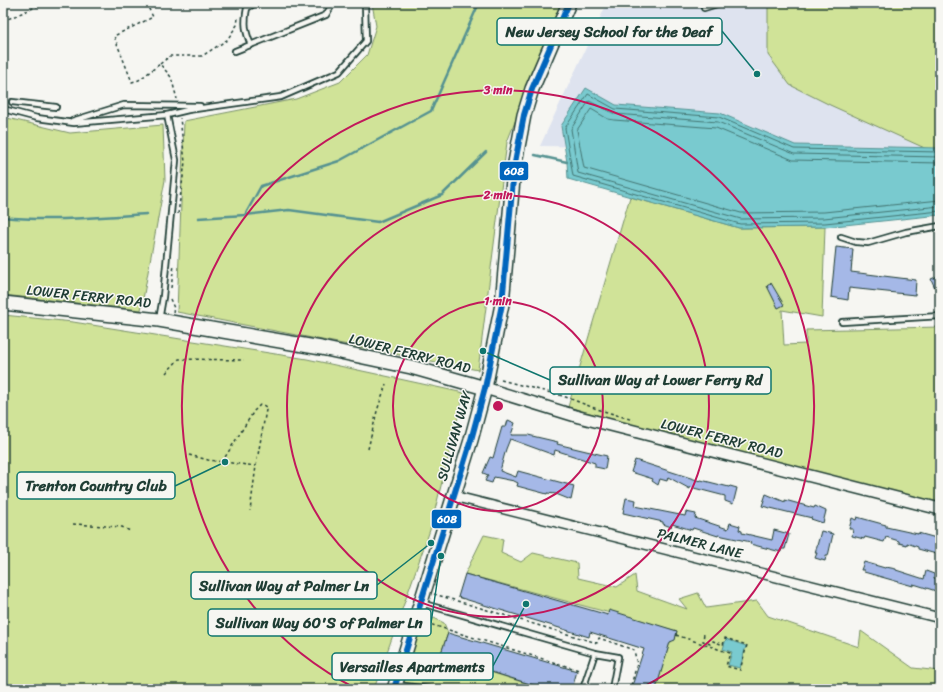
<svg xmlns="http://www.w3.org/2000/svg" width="943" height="692" viewBox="0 0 943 692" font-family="Sriracha,sans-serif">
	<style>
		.built { fill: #dee3ef }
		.green { fill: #d0e398; stroke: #789066 }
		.water { fill: #79cacf; stroke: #559291 }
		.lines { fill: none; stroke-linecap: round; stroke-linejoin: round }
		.shore { stroke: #437572; stroke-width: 1 }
		.stream { stroke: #559291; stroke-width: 2.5 }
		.building { fill: #a5b8e7; stroke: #1f3d34 }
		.service-casing { stroke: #1f3d34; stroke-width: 8 }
		.minor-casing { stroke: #1f3d34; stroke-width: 12 }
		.tertiary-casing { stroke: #1f3d34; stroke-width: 14 }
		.secondary-casing { stroke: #1f3d34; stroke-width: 16 }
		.path { stroke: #1f3d34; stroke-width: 1.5; stroke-dasharray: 3 3; stroke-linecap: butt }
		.service { stroke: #f6f6f2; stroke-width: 4.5 }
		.minor { stroke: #f6f6f2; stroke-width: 9 }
		.tertiary { stroke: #f6f6f2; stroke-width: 11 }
		.secondary { stroke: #f6f6f2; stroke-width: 13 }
		.bus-1-casing { stroke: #f6f6f2; stroke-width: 9 }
		.bus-1 { stroke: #0065bd; stroke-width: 6 }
		.ring { fill: none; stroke: #c2185b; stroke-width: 2 }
		.labels { text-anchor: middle; stroke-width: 3; stroke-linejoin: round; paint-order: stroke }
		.street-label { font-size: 14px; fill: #1f3d34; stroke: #f6f6f2 }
		.centre { fill: #c2185b; stroke: #f6f6f2; stroke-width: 2 }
		.ring-label { font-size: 12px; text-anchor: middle; font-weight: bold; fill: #c2185b; stroke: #f6f6f2; stroke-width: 3; stroke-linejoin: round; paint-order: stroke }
		.leader { fill: none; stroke: #0f766e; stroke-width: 1.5 }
		.callout-dot { fill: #0f766e; stroke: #f6f6f2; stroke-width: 1.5 }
		.callout { fill: #f6f6f2; stroke: #0f766e; stroke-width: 1.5 }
		.callout-label { font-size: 15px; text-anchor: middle; font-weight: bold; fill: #1f3d34 }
		.line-badge { stroke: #f6f6f2; stroke-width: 1.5 }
		.badge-label { font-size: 11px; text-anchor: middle; font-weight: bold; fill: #fff }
	</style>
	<rect width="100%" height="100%" fill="#f6f6f2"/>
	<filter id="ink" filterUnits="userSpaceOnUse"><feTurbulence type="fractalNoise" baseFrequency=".025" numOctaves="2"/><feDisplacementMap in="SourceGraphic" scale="8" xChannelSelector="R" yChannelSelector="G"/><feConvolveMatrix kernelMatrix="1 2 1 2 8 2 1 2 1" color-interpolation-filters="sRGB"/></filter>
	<g filter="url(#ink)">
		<polygon class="built" points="607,3 940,3 940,152 540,146"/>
		<g class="green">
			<polygon points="372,3 562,3 507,142 478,370 177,312 184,121 296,99 340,82 367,55 376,26"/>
			<polygon points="768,3 940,3 940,155 830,105 790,85 768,55"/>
			<polygon points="3,117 70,133 163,125 165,180 141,310 3,295"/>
			<polygon points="630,197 739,228 825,227 822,317 782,310 784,345 806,344 806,330 940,327 940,511 568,407"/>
			<polygon points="3,315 73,322 307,359 464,393 430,530 374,689 3,689"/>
			<polygon points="484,535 503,539 501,553 521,562 533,553 577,563 578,578 617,587 635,575 637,591 687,609 679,599 698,593 706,608 757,601 768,616 859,647 861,631 913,668 940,671 940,689 655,689 670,642 677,631 465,574"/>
			<polygon points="434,618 444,623 448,633 440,656 544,689 400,689 420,627"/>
		</g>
		<g class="water">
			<polygon points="586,88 616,105 720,113 795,145 940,148 940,215 825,227 739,228 568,179 567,162 561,126"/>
			<polygon points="726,639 746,646 740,668 728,665 732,652 723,649"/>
		</g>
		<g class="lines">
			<g class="shore">
				<polyline points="940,152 794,149 719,117 615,109 588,94 565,128 573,176 740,224 825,223 940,211"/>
				<polyline points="940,157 794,154 718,122 615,114 589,101 571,129 578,173 741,219 824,218 940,206"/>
				<polyline points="940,163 793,160 716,128 614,120 608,119 591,109 577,130 584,168 741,213 824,212 940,200"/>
			</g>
			<g class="stream">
				<polyline points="535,155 567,162"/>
				<polyline points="245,215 261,186 339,161 431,111 479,3"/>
				<path d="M 3,217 C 50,222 100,217 147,214"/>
				<polyline points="198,218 245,215 289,210 378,222 442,195 486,152"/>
			</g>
		</g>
		<g class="building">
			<polygon points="836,247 853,249 851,272 916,280 915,295 849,288 848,300 831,297"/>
			<polygon points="940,275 940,299 931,279"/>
			<polygon points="771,283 784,305 778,308 767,286"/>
			<polygon points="508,420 515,423 511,435 528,435 558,442 557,444 607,456 605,469 595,467 595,463 555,450 554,455 510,439 506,449 500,471 516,477 518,471 574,486 571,500 556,494 547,493 547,494 517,486 518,483 514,481 494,477 492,483 485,481 488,475 483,473 490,457 493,458 502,427 506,427"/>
			<polygon points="635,460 700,481 701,480 729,487 730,486 737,488 733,504 725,501 725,496 690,487 690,489 668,477 667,481 660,479 658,485 652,481 653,479 631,472"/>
			<polygon points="766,494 785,502 785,500 814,508 815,506 826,511 823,523 811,519 812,518 762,506"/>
			<polygon points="626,498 636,500 635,506 685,516 686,512 696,514 695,518 728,529 730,523 740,526 739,530 742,531 742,533 772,540 774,530 789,534 785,549 781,549 781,552 750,544 751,542 718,535 718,536 693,528 692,530 672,524 671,527 663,524 663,522 623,513"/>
			<polygon points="857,517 886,525 886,527 918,534 918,533 940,539 940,555 918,549 918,547 907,543 907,545 899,543 899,541 886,537 884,542 865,537 864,539 852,536 853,529 849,529 852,518 856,520"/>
			<polygon points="821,531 833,534 828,556 826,556 825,561 815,558 817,553 815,553"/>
			<polygon points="864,562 885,568 886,567 896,569 896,570 924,579 926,571 934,574 934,578 938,579 936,591 917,585 913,584 913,586 864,572 864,570 861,570"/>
			<polygon points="465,574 608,615 609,610 677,631 675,640 670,642 656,689 631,689 644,649 590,632 589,637 458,597"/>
			<polygon points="448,633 577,671 572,689 546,689 440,656"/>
		</g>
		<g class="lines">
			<defs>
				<g id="service">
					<polyline points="704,8 720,3"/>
					<path d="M 251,45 C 245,31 244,23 247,8 L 255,3"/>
					<polyline points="235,51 326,15 333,3"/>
					<polyline points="12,102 56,107"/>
					<polyline points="3,109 37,118 74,123 167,115 176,160 163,297 159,320"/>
					<polyline points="167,115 188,110 281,97 339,72 366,41 365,3"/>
					<polyline points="72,121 124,105 200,106"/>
					<polyline points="841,237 856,242 868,243 906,232 940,226"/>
					<polyline points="842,322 940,316"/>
					<polyline points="421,603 595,653 618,657 612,689"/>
					<polyline points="397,685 429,689"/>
					<polyline points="583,689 595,653"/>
				</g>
				<polyline id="minor" points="453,496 940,618"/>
				<polyline id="tertiary" points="485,388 579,417 940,509"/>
				<g id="secondary">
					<polyline points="3,303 159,320 321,348 411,367 485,388"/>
					<polyline points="394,689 471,440 485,388 502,304 514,168 524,115 532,89 569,3"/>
				</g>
			</defs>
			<use href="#service" class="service-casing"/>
			<use href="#minor" class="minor-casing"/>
			<use href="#tertiary" class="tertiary-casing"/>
			<use href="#secondary" class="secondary-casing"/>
			<g class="path">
				<polyline points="146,3 153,17 114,36 132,82 139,80 160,64 171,77 177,99"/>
				<polyline points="3,21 45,3"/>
				<polyline points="160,64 170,56 202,56 227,40 237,25 238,18"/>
				<polyline points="178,214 185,162 180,118"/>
				<polyline points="171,288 174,265"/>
				<polyline points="170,299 174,308 173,312"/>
				<polyline points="166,373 179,359 244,360"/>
				<polyline points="501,380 563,396 597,409 633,420"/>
				<polyline points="368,449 377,411 386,384"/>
				<polyline points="189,455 208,460 256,466"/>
				<polyline points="222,462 254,411 260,405 263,405 266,407 266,410 256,466 250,511"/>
				<polyline points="73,524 122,527 130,531"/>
				<polyline points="434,594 597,643 599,638 634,650 637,664 630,689"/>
				<polyline points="426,623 579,670"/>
				<polyline points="676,635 730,653 726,666 740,670 747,645 725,638 723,645 713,641 710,644 703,641 704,633"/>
			</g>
			<use href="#service" class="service"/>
			<use href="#minor" class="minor"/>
			<use href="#tertiary" class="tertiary"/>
			<use href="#secondary" class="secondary"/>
			<defs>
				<polyline id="bus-1" points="394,689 471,440 485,388 502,304 514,168 524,115 532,89 569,3"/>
			</defs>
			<use href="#bus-1" class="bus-1-casing"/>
			<use href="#bus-1" class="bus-1"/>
		</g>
	</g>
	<g class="ring">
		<circle cx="498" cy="406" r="105"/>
		<circle cx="498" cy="406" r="211"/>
		<path d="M357 689A316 316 0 1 1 639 689"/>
	</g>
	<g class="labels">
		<g class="street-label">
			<text transform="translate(89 296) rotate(6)" y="5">LOWER FERRY ROAD</text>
			<text transform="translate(410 353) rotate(14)" y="5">LOWER FERRY ROAD</text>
			<text transform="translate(454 436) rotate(-74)" y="5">SULLIVAN WAY</text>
			<text transform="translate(722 438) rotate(14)" y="5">LOWER FERRY ROAD</text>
			<text transform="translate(700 543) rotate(14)" y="5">PALMER LANE</text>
		</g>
	</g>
	<circle cx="498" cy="406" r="6" class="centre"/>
	<g class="ring-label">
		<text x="498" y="94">3 min</text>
		<text x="498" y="199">2 min</text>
		<text x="498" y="305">1 min</text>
	</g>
	<path class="leader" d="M757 74L722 31M483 351L550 380M225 462L175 486M431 543L377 585M441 556L431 623M526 604L493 666"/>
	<g class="callout-dot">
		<circle cx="757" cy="74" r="4"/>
		<circle cx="483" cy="351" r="4"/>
		<circle cx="225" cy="462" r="4"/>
		<circle cx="431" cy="543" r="4"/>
		<circle cx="441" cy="556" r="4"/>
		<circle cx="526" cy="604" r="4"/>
	</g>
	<g class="callout">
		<rect x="497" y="18" width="225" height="27" rx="4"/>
		<rect x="550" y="367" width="221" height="27" rx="4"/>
		<rect x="17" y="472" width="158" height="27" rx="4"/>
		<rect x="191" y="572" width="186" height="27" rx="4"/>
		<rect x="208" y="609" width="223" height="27" rx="4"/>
		<rect x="332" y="653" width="161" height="27" rx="4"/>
	</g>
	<g class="callout-label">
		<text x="609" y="37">New Jersey School for the Deaf</text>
		<text x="660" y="385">Sullivan Way at Lower Ferry Rd</text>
		<text x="96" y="491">Trenton Country Club</text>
		<text x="284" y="591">Sullivan Way at Palmer Ln</text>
		<text x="319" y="628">Sullivan Way 60'S of Palmer Ln</text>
		<text x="412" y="672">Versailles Apartments</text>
	</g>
	<g class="line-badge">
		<rect x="499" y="161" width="30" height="20" rx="4" fill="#0065bd"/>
		<rect x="431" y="509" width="31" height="20" rx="4" fill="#0065bd"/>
	</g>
	<g class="badge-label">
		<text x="514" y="175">608</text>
		<text x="447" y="523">608</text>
	</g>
	<rect width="943" height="692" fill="none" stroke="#f6f6f2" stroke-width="16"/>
	<rect x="8" y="8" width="927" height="676" fill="none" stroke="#1f3d34" stroke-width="1.5" filter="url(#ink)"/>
</svg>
